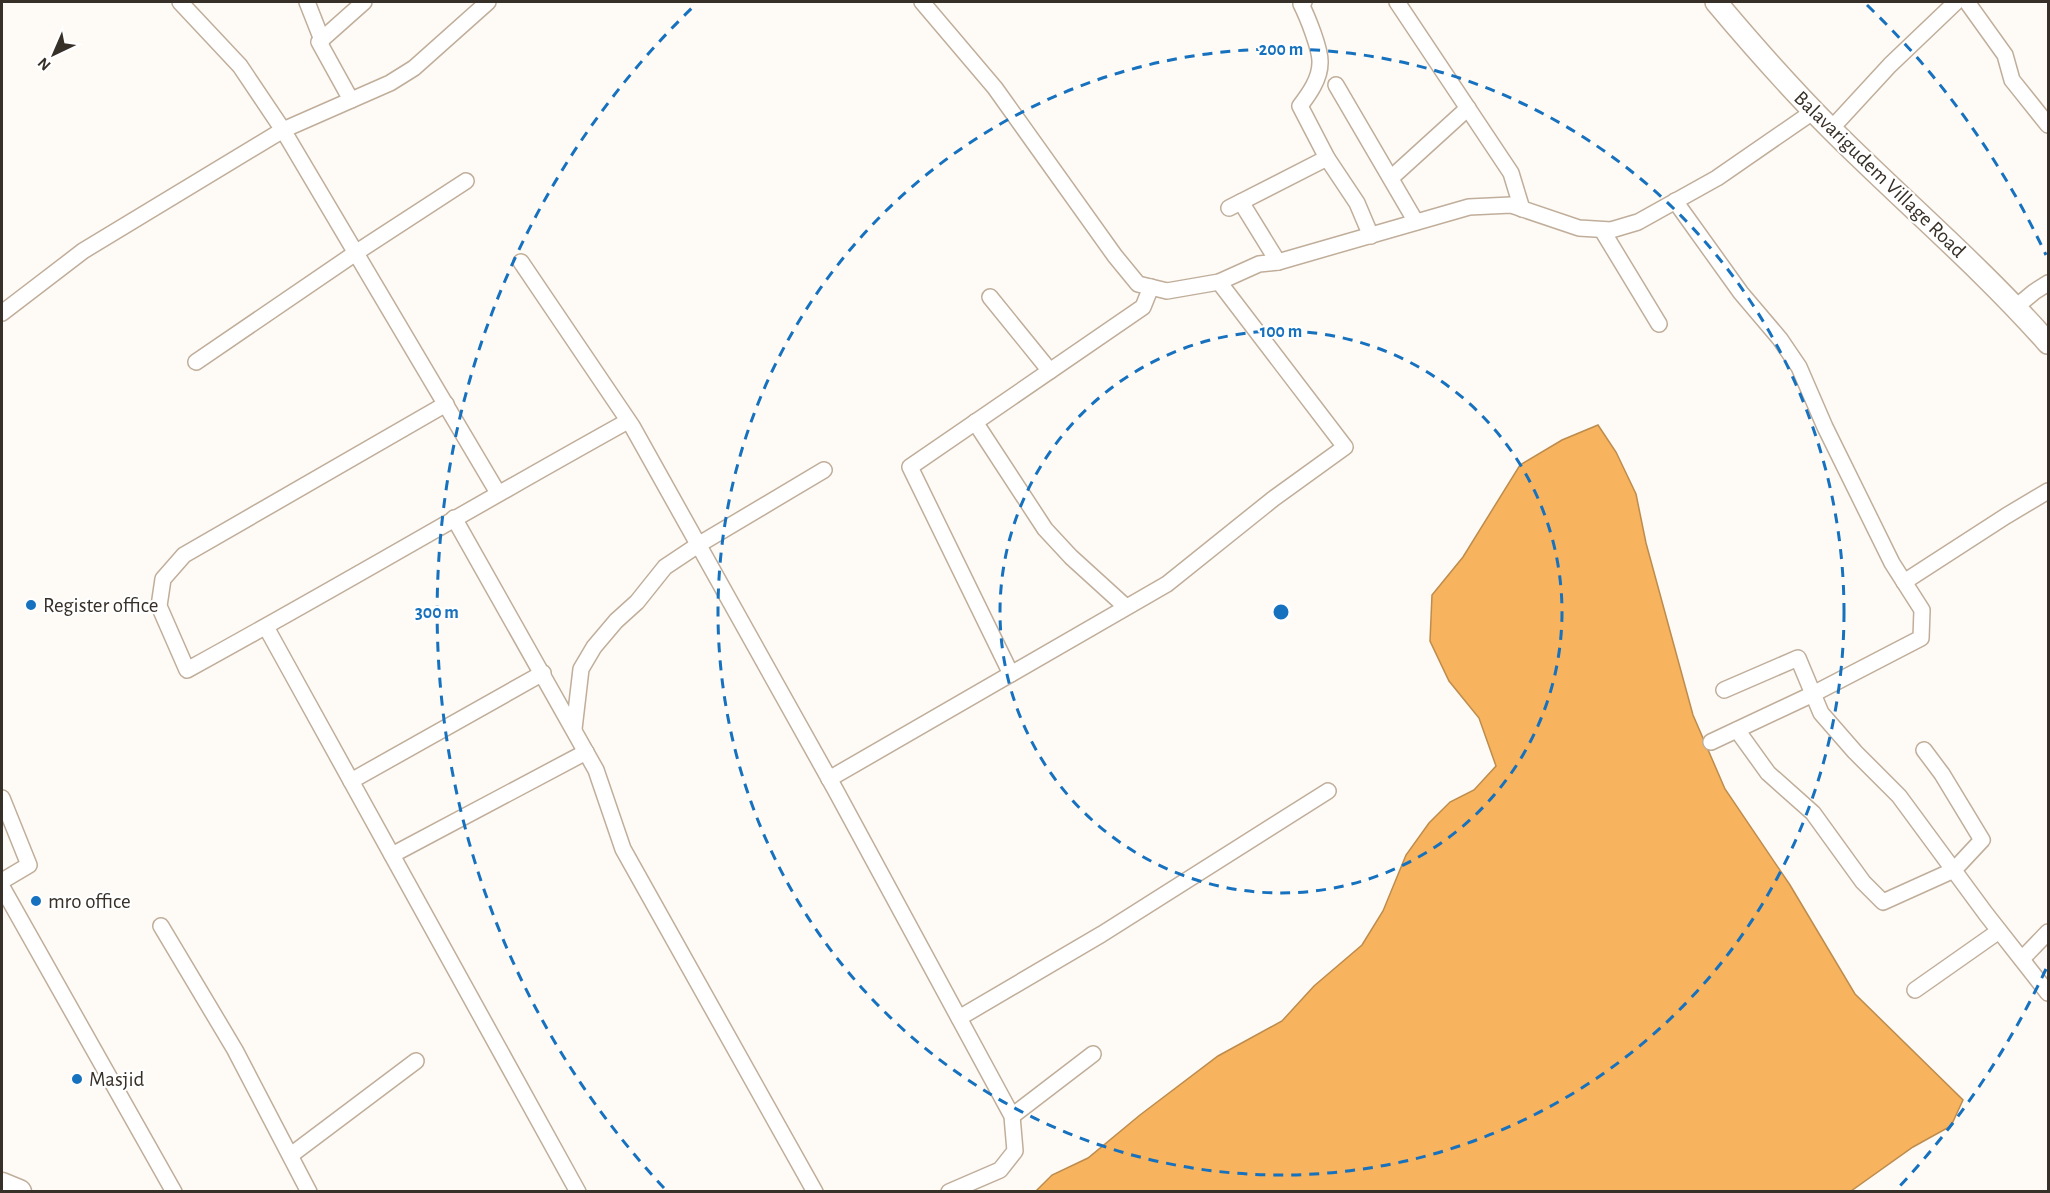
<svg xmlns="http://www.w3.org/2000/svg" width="2050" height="1193" viewBox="0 0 2050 1193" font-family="'Alegreya Sans',sans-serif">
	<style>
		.water { fill: #f7b35d; stroke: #bd8c4d; stroke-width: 1.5 }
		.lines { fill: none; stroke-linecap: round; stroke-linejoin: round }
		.street-casing { stroke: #c0ae9a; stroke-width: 18 }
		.secondary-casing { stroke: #c0ae9a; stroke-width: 24 }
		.primary-casing { stroke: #c0ae9a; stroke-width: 27 }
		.street { stroke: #fff; stroke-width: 15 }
		.secondary { stroke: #fff; stroke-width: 21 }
		.primary { stroke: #fff; stroke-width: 24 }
		.ring { fill: none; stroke: #1671be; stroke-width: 3; stroke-dasharray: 10 8 }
		.poi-dot { fill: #1671be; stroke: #fff; stroke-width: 2 }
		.labels { text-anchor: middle; stroke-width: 4.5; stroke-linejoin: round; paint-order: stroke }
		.street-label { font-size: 21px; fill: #373028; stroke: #fff }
		.poi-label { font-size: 21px; fill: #373028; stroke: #fff; text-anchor: start }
		.centre { fill: #1671be; stroke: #fff; stroke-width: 3 }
		.ring-label { font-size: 18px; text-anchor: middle; font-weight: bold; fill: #1671be; stroke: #fff; stroke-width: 4.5; stroke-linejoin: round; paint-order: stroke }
	</style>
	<rect width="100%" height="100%" fill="#fefaf6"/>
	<polygon class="water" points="1598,425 1616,452 1636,494 1646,543 1693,715 1725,789 1790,885 1855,994 1963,1100 1951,1126 1913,1147 1851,1191 1035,1192 1052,1175 1088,1158 1140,1115 1218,1056 1282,1021 1314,986 1362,945 1383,911 1406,855 1429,823 1450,802 1474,790 1496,766 1479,718 1449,681 1430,641 1432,595 1463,557 1520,465 1562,440"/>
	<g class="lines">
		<defs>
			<g id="street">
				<polyline points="180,2 240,66 283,130 498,493"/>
				<polyline points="307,2 322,40"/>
				<polyline points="922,2 995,88 1115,256 1138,284 1167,291 1219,282 1259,264 1278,262 1469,207 1511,205 1579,228 1611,230 1638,222 1717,178 1814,111"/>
				<path d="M 1304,2 L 1301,4 C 1307,16 1321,50 1320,63 C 1320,79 1309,94 1300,106 L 1327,158 L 1357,203 L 1371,236"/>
				<polyline points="1397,2 1511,173 1522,209"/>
				<polyline points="1967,2 2005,55 2012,80 2048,125"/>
				<polyline points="1336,85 1416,222"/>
				<polyline points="351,100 319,42 364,2"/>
				<polyline points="1831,129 1890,65 1956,2"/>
				<polyline points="1391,178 1468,108"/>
				<polyline points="1675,201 1741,293 1780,339 1799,367 1825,427 1892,563 1922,610 1921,638 1813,694 1711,742"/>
				<polyline points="1241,202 1278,262"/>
				<polyline points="1229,208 1327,158"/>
				<polyline points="1602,230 1659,324"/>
				<polyline points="521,262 632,426 836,791 1012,1116 1015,1151 1000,1170 949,1192"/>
				<polyline points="990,297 1050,371"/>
				<polyline points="2016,307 2034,292 2048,283"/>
				<polyline points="2,313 83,251 283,130 390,83 414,68 488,2"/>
				<polyline points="196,362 357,252 466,181"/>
				<path d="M 446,404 L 184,555 L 163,579 L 159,606 L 187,670 C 335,589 480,503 628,421"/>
				<polyline points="975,422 1045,529 1071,557 1126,607"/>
				<polyline points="454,518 596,770 623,849 815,1192"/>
				<polyline points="1904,582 2006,516 2048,491"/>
				<polyline points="266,627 578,1192"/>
				<polyline points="1011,674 910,467 1143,307 1151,287"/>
				<polyline points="1724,690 1798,658 1821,713 1855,752 1899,796 1986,914 2048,993"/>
				<polyline points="574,729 581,669 594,647 616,621 637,602 665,567 698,545 824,470"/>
				<polyline points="1737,730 1768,773 1813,813 1863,882 1883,902 1954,870 1982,840 1942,774 1924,750"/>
				<polyline points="829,779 1167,584 1273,499 1345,447 1219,282"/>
				<polyline points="351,781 543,673"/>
				<polyline points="2,798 29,865 2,881"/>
				<polyline points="392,855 586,752"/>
				<polyline points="2,887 174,1192"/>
				<polyline points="161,926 235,1050 309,1192"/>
				<polyline points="2022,959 2048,932"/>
				<polyline points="1915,990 1999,931"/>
				<polyline points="959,1018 1102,934 1328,791"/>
				<polyline points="1012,1116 1093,1054"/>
				<polyline points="291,1155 416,1061"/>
			</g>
			<path id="secondary" d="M 1716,2 C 1753,46 1791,89 1832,130 C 1903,201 1981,267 2048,343"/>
			<polyline id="primary" points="2,1185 19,1192"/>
		</defs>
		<use href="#street" class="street-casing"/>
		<use href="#secondary" class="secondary-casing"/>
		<use href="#primary" class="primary-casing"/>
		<use href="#street" class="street"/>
		<use href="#secondary" class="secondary"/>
		<use href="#primary" class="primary"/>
	</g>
	<g class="ring">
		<circle cx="1281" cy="612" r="281"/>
		<circle cx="1281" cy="612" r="563"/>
		<path d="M2046 969A844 844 0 0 1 1898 1188M664 1188A844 844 0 0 1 695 5M1867 5A844 844 0 0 1 2046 255"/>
	</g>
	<g class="poi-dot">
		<circle cx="31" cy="605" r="6"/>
		<circle cx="36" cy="901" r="6"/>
		<circle cx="77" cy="1079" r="6"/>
	</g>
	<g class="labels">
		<g class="street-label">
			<text transform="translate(1880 174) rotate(44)" y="7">Balavarigudem Village Road</text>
		</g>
		<g class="poi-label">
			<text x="43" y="612">Register office</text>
			<text x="48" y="908">mro office</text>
			<text x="89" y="1086">Masjid</text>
		</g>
	</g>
	<circle cx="1281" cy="612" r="9" class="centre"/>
	<g class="ring-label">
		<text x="1281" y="55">200 m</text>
		<text x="1281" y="337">100 m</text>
		<text x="437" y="618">300 m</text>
	</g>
	<rect width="2050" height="1193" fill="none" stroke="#373028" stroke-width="6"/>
	<g transform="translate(54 54) rotate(224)" stroke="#ffffff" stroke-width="4.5" paint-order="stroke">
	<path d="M0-4.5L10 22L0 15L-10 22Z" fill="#373028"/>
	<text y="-9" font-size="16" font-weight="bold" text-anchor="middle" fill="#373028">N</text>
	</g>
</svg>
